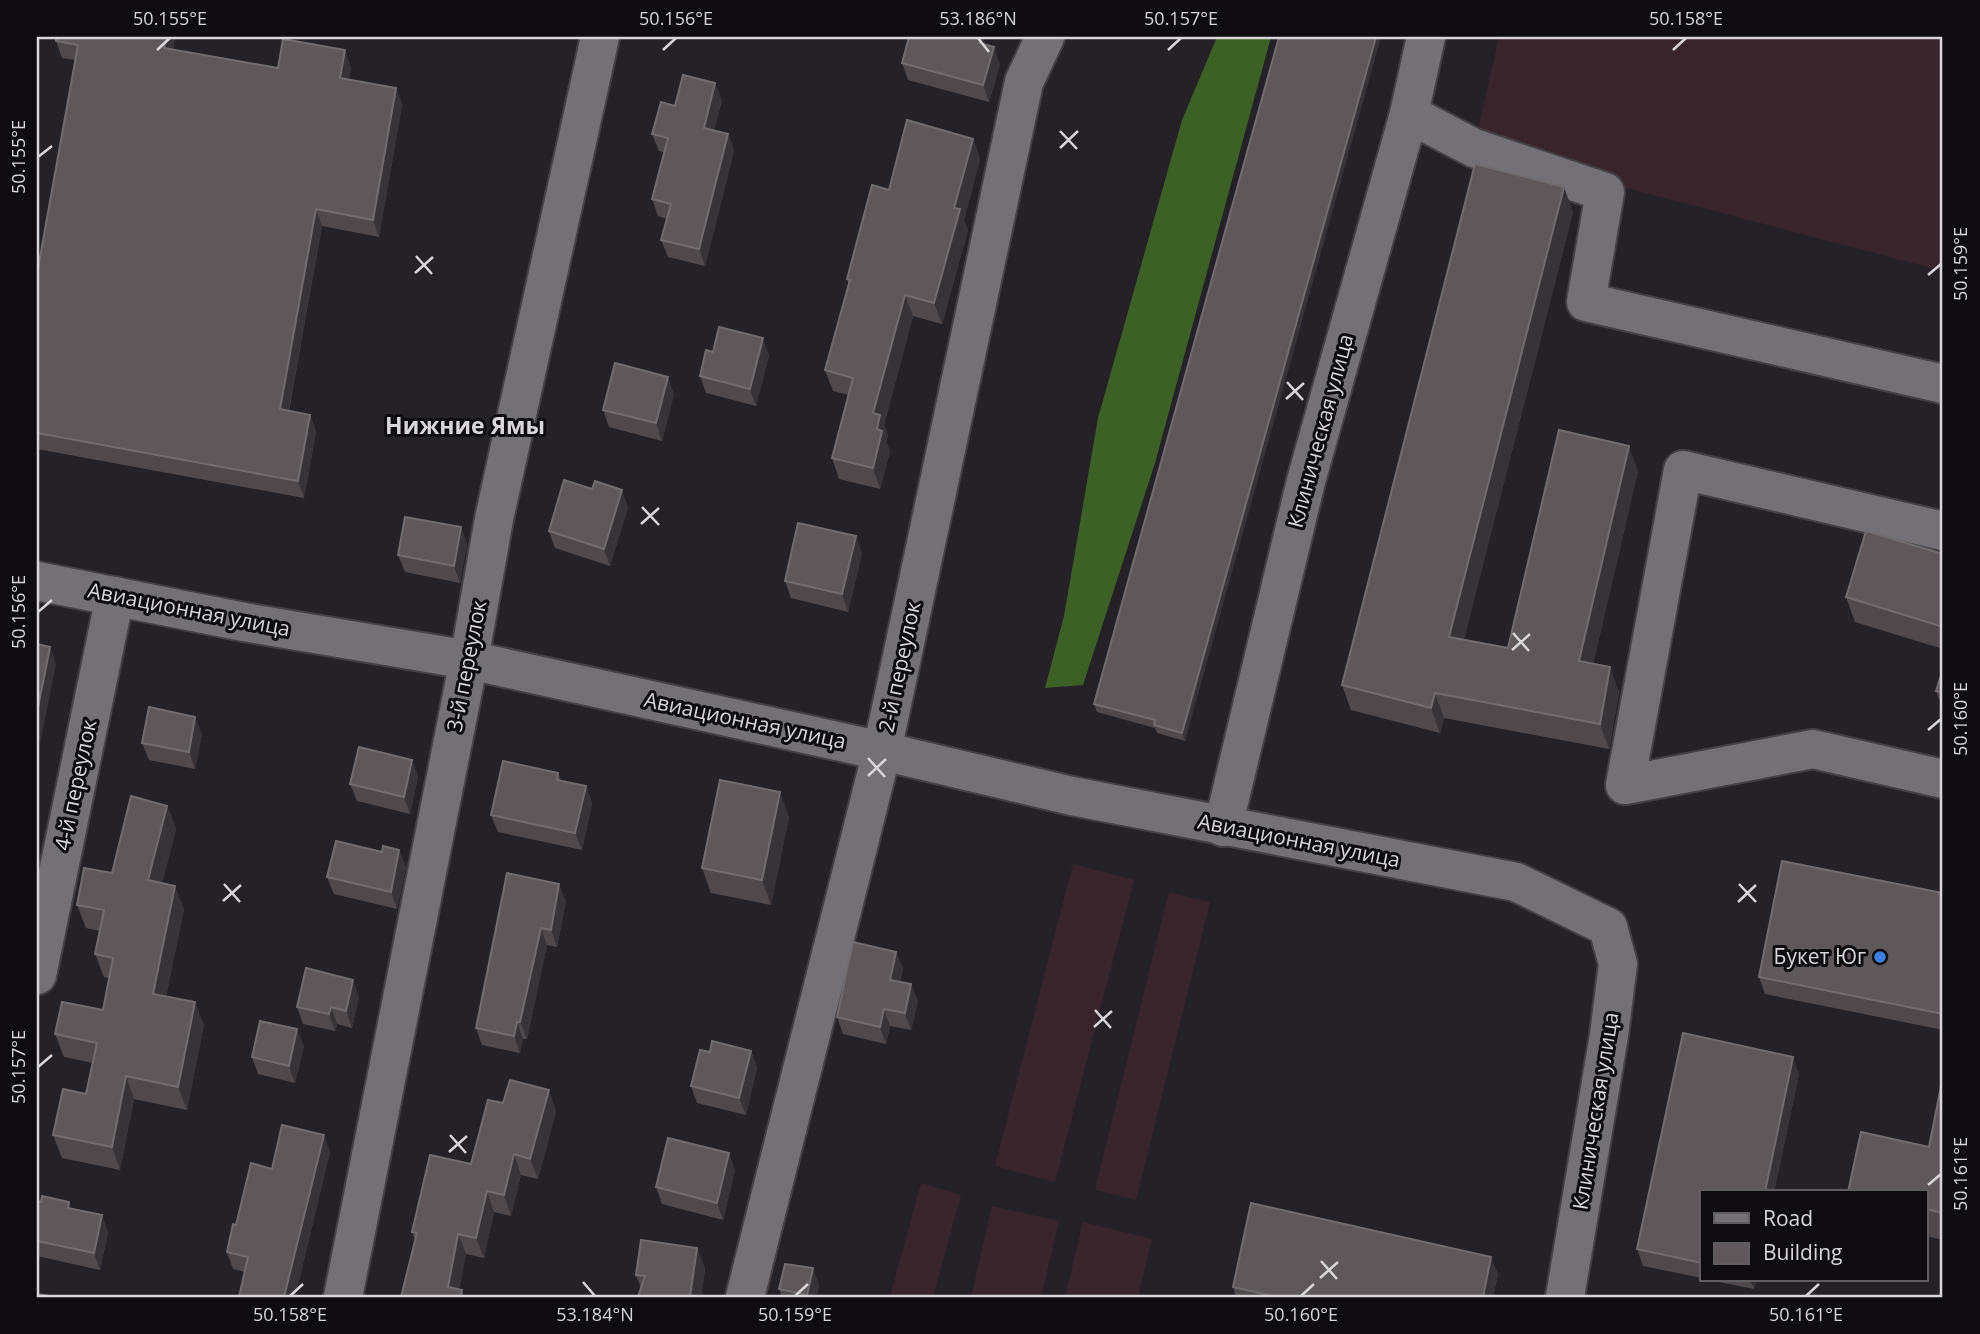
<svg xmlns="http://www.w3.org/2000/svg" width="1980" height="1334" viewBox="0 0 1980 1334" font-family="'Open Sans',sans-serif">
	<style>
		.industrial { fill: #37252b }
		.forest { fill: #3d6026 }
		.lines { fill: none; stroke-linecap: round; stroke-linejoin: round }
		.minor-casing { stroke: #434144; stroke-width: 42 }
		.secondary-casing { stroke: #434144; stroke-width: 42 }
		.minor { stroke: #747176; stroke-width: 38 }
		.secondary { stroke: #747176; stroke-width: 38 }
		.wall { fill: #4f494b }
		.shaded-wall { fill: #383336 }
		.building { fill: #5e585a; stroke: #716c6e; stroke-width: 2 }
		.ticks { fill: none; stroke: #d8d6d9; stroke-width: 2.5 }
		.shop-dot { fill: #3f7fe0; stroke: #0e0c0e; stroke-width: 2.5 }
		.labels { text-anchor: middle; stroke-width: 6; stroke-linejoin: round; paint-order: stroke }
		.street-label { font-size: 21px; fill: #d8d6d9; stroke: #0e0c0e }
		.poi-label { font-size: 21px; fill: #d8d6d9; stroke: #0e0c0e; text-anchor: end }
		.neighbourhood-label { font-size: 23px; font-weight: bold; fill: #d8d6d9; stroke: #0e0c0e }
		.neatline { fill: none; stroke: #d8d6d9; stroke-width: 2.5 }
		.ticks-label { font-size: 18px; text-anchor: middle; fill: #d8d6d9 }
	</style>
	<rect width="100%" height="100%" fill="#252227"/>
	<g class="industrial">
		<polygon points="1499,37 1943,37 1943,271 1474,148"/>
		<polygon points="1073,864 1134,880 1055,1182 995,1166"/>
		<polygon points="1169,892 1210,902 1136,1200 1095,1190"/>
		<polygon points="921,1183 961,1195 933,1297 890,1297"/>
		<polygon points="992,1206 1059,1221 1041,1297 971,1297"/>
		<polygon points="1083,1222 1152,1239 1138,1297 1065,1297"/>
	</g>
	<polygon class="forest" points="1217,37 1271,37 1155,463 1083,685 1045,688 1064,616 1098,418 1182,120"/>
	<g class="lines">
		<defs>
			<g id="minor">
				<polyline points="1409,114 1474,148 1605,192 1586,302 1943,384"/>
				<polyline points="1943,531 1683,470 1625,785 1813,749 1943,779"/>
				<polyline points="1223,827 1306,481 1409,114 1426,37"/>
				<polyline points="37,975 115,596"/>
				<polyline points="343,1297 469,660 494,519 600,37"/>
				<polyline points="745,1297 882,751 1024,82 1045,37"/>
			</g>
			<polyline id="secondary" points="37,581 244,622 469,660 882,751 1072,796 1516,882 1608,927 1618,964 1609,1035 1565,1297"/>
		</defs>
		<use href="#minor" class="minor-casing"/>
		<use href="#secondary" class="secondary-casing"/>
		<use href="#minor" class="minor"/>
		<use href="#secondary" class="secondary"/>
	</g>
	<g class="wall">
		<polygon points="56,37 175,37 173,50 278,68 351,67 349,79 396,88 402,105 379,237 322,226 289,411 310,415 316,432 304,498 37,449 37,274 75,60 62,58 56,41"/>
		<polygon points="909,37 983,37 985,45 1000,64 989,102 908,80 902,63"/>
		<polygon points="1279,37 1185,741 1157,733 1155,728 1097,712 1094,704"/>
		<polygon points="722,100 714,130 728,134 734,151 705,266 668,257 661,240 667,219 658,216 652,199 665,153 659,151 652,134 675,106"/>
		<polygon points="973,139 980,159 964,220 968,230 942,324 913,316 884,425 888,436 886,442 890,451 880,489 839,479 832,458 848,395 833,391 825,370 849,285 847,279 889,190"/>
		<polygon points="1573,212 1464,639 1508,648 1638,471 1593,664 1619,692 1609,749 1444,718 1440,733 1351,710 1342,685"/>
		<polygon points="713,352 769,355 756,406 706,393 700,376"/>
		<polygon points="674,394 662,441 609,427 603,410"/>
		<polygon points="628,507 610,566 555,548 549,531"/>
		<polygon points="461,527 467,544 460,583 405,572 398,555"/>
		<polygon points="862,553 848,612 791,598 785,581"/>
		<polygon points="1943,554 1943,649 1855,622 1846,597"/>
		<polygon points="1943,669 1943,710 1936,691"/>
		<polygon points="202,734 195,769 149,760 142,743"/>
		<polygon points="412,760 418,777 410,814 357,801 350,784"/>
		<polygon points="558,773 561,781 586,786 592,803 582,850 498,832 491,815"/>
		<polygon points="167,806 176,829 162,883 184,909 166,996 204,1025 187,1110 134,1099 120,1170 62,1158 53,1135 86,1094 93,1063 64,1057 55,1034 103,1010 109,978 104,977 95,954 100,931 86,928 77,905 112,873"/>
		<polygon points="789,817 771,905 711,893 702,868"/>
		<polygon points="399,850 406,867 397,909 334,894 327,877"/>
		<polygon points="507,873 566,901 557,947 547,945 527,1039 523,1039 520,1053 482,1045 476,1028"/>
		<polygon points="1943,893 1943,1030 1765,994 1759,977"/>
		<polygon points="896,952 903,969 900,982 918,1001 911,1030 890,1026 886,1044 843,1034 837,1017"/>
		<polygon points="359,997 352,1028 337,1024 335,1031 303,1024 297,1007"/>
		<polygon points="304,1046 295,1083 258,1074 252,1057"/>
		<polygon points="751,1051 757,1068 746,1115 697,1103 691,1086 710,1052"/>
		<polygon points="1799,1074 1774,1192 1702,1192 1702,1278 1643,1266 1637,1249"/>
		<polygon points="1943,1076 1943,1240 1926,1236 1926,1192"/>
		<polygon points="556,1111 538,1179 521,1175 511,1216 494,1212 484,1258 466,1254 459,1289 462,1290 464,1297 401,1297 415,1240 412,1232 471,1164"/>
		<polygon points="330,1152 295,1297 239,1297 245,1272 233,1269 227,1252 236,1225 272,1169"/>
		<polygon points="735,1170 723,1220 662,1204 656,1187"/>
		<polygon points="37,1201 72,1209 108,1232 100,1270 37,1256"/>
		<polygon points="697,1248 705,1269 701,1297 638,1297 641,1288 636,1275"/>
		<polygon points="1498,1274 1493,1297 1236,1297 1233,1287"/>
		<polygon points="1709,1280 1756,1280 1754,1289"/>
		<polygon points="819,1285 816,1297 782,1297 779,1289"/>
	</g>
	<g class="shaded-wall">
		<polygon points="166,37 175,37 170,65 164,48"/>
		<polygon points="981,37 983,37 988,52 979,43"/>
		<polygon points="1376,37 1381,37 1185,741 1182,733"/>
		<polygon points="994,47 1000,64 989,102 983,85"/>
		<polygon points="345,50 351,67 346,95 340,78"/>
		<polygon points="715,83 722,100 710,145 704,128"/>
		<polygon points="396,88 402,105 379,237 373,220"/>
		<polygon points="728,134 734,151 705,266 699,249"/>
		<polygon points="973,139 980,159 964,220 968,230 942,324 934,303 954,208"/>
		<polygon points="1564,187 1573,212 1458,662 1449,637"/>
		<polygon points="316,209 322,226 286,426 280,409"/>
		<polygon points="905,295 913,316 884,425 888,436 886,442 890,451 880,489 873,468 877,429 873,413"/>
		<polygon points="763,338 769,355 756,406 750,389"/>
		<polygon points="668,377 674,394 662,441 656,423"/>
		<polygon points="310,415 316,432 304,498 298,481"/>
		<polygon points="1629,446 1638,471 1588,686 1579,661"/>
		<polygon points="622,490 628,507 610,566 604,549"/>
		<polygon points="461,527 467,544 460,583 454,566"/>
		<polygon points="856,536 862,553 848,612 842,594"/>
		<polygon points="50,647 56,664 40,744 37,736 37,712"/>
		<polygon points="1610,667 1619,692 1609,749 1600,724"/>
		<polygon points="1435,693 1444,718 1440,733 1431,708"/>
		<polygon points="195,717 202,734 195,769 189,752"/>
		<polygon points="412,760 418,777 410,814 404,797"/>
		<polygon points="586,786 592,803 582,850 575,833"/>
		<polygon points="780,792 789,817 771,905 762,880"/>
		<polygon points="167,806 176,829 157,904 148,880"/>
		<polygon points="399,850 406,867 397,909 391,892"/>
		<polygon points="559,884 566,901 557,947 551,930"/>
		<polygon points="175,886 184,909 162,1017 153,994"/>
		<polygon points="541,928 547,945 527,1039 520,1022"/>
		<polygon points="896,952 903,969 896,997 890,980"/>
		<polygon points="353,980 359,997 352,1028 346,1011"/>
		<polygon points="911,984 918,1001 911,1030 905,1013"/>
		<polygon points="195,1002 204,1025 187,1110 178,1087"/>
		<polygon points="331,1007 337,1024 335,1031 329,1014"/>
		<polygon points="884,1009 890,1026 886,1044 880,1027"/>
		<polygon points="517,1022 523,1039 520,1053 514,1036"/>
		<polygon points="297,1029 304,1046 295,1083 289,1066"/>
		<polygon points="751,1051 757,1068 746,1115 739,1098"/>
		<polygon points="1793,1057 1799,1074 1774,1192 1765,1192"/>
		<polygon points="126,1076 134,1099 120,1170 112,1147"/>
		<polygon points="549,1090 556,1111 538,1179 530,1159"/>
		<polygon points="324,1135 330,1152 295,1297 284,1297"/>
		<polygon points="729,1153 735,1170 723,1220 717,1203"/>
		<polygon points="514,1154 521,1175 511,1216 504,1195"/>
		<polygon points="487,1191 494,1212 484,1258 476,1238"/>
		<polygon points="102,1215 108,1232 100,1270 94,1253"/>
		<polygon points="458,1234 466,1254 457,1297 448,1287"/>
		<polygon points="697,1248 705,1269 701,1297 690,1297"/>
		<polygon points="1491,1257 1498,1274 1493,1297 1483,1297"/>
		<polygon points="813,1268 819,1285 816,1297 808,1297 807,1295"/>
		<polygon points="1750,1280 1756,1280 1754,1289"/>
	</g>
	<g class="building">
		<polygon points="56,37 166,37 164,48 278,68 283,39 345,50 340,78 396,88 373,220 316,209 280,409 310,415 298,481 37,433 37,274 78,45 56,41"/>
		<polygon points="909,37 981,37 979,43 994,47 983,85 902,63"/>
		<polygon points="1279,37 1376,37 1182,733 1154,725 1155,720 1094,704"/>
		<polygon points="683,75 715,83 704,128 728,134 699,249 661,240 671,204 652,199 668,138 652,134 661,102 675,106"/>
		<polygon points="907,120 973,139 954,208 960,209 934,303 905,295 873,413 880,415 877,429 882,431 873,468 832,458 853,378 825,370 850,280 847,279 872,185 889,190"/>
		<polygon points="1475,164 1564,187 1449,637 1508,648 1559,430 1629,446 1579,661 1610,667 1600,724 1435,693 1431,708 1342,685"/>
		<polygon points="719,327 763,338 750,389 700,376 706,350 713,352"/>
		<polygon points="615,363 668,377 656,423 603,410"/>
		<polygon points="564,480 592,489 595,481 622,490 604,549 549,531"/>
		<polygon points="405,517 461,527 454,566 398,555"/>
		<polygon points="798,523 856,536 842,594 785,581"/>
		<polygon points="1866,531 1943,554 1943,627 1846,597"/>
		<polygon points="37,644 50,647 37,712"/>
		<polygon points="1943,669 1943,693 1936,691"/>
		<polygon points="149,707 195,717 189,752 142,743"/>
		<polygon points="359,747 412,760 404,797 350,784"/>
		<polygon points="503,761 558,773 557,780 586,786 575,833 491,815"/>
		<polygon points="720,780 780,792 762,880 702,868"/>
		<polygon points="131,796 167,806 148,880 175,886 153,994 195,1002 178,1087 126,1076 112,1147 53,1135 63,1089 86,1094 97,1043 55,1034 62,1002 103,1010 113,958 95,954 104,910 77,905 84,868 112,873"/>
		<polygon points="336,841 382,852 383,846 399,850 391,892 327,877"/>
		<polygon points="1782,861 1943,893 1943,1014 1759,977"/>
		<polygon points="507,873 559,884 551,930 541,928 520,1022 517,1022 514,1036 476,1028"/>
		<polygon points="853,942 896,952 890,980 911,984 905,1013 884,1009 880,1027 837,1017"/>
		<polygon points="306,968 353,980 346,1011 331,1007 329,1014 297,1007"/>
		<polygon points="260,1021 297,1029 289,1066 252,1057"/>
		<polygon points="1683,1033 1793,1057 1765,1192 1702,1192 1702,1263 1637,1249"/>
		<polygon points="712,1041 751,1051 739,1098 691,1086 700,1050 710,1052"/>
		<polygon points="1943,1076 1943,1213 1926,1209 1926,1192 1848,1192 1861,1132 1929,1147"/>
		<polygon points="510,1080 549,1090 530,1159 514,1154 504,1195 487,1191 476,1238 458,1234 448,1287 462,1290 460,1297 401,1297 417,1233 412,1232 430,1155 471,1164 488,1100 503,1103"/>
		<polygon points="282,1125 324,1135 284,1297 239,1297 248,1257 227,1252 233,1224 236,1225 251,1163 272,1169"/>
		<polygon points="668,1138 729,1153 717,1203 656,1187"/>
		<polygon points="42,1196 69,1202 68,1208 102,1215 94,1253 37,1241 37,1201 41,1202"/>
		<polygon points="1251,1203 1491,1257 1483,1297 1277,1297 1233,1287"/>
		<polygon points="641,1240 697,1248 690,1297 638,1297 645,1276 636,1275"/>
		<polygon points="785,1264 813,1268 807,1295 779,1289"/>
		<polygon points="37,1294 55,1297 37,1297"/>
	</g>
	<path class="ticks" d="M 978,38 L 989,52M 157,50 L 170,38M 663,50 L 676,38M 1168,50 L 1181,38M 1673,50 L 1686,38M 1060,131 L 1077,149M 1060,148 L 1078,131M 38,157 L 52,146M 416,256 L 432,274M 415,273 L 433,257M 1928,275 L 1941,264M 1287,382 L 1303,400M 1286,399 L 1304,383M 642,507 L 659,525M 641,524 L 659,508M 38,612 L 52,600M 1513,633 L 1529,651M 1512,650 L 1530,634M 1928,730 L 1941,719M 868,758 L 885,777M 868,776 L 886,759M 224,884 L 240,902M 1739,884 L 1756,902M 223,901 L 241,885M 1738,902 L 1756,885M 1095,1010 L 1111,1028M 1094,1027 L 1112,1011M 38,1067 L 52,1055M 450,1135 L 466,1153M 449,1152 L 467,1136M 1928,1185 L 1941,1174M 1321,1261 L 1337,1279M 1320,1278 L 1338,1262M 583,1282 L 595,1296M 290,1296 L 303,1284M 795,1296 L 808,1284M 1301,1296 L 1314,1284M 1806,1296 L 1819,1284"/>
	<circle class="shop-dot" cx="1880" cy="957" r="7"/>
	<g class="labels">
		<g class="street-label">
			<text transform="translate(1321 431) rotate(-75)" y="7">Клиническая улица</text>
			<text transform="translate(189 610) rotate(11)" y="7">Авиационная улица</text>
			<text transform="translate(467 666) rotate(-79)" y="7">3-й переулок</text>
			<text transform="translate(900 667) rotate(-78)" y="7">2-й переулок</text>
			<text transform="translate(745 721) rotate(12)" y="7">Авиационная улица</text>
			<text transform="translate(76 785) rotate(-78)" y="7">4-й переулок</text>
			<text transform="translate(1299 841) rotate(11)" y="7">Авиационная улица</text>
			<text transform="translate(1596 1111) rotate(-81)" y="7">Клиническая улица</text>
		</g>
		<g class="poi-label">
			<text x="1866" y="964">Букет Юг</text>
		</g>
		<g class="neighbourhood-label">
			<text x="465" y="434">Нижние Ямы</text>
		</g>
	</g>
	<rect width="1980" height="1334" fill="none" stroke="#0e0c0e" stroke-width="77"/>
	<rect x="1700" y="1190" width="228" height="91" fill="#0e0c0e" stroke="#5f5d5f" stroke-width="2"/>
	<rect x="1714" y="1213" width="35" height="10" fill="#747176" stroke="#5f5d5f" stroke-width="2"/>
	<text x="1763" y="1226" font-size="21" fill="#d8d6d9">Road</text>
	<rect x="1714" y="1243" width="35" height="21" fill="#5e585a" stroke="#5f5d5f" stroke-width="2"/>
	<text x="1763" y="1260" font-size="21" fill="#d8d6d9">Building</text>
	<rect x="38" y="38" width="1903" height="1258" class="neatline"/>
	<g class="ticks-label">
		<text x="170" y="25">50.155°E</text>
		<text x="676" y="25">50.156°E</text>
		<text x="978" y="25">53.186°N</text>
		<text x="1181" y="25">50.157°E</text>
		<text x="1686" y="25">50.158°E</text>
		<text transform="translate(19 157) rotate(-90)" y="6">50.155°E</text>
		<text transform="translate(1961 264) rotate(-90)" y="6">50.159°E</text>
		<text transform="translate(19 612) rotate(-90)" y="6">50.156°E</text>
		<text transform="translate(1961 719) rotate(-90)" y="6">50.160°E</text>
		<text transform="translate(19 1067) rotate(-90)" y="6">50.157°E</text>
		<text transform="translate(1961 1174) rotate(-90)" y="6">50.161°E</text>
		<text x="290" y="1321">50.158°E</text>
		<text x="595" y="1321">53.184°N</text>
		<text x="795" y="1321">50.159°E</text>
		<text x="1301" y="1321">50.160°E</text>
		<text x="1806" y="1321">50.161°E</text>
	</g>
</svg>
